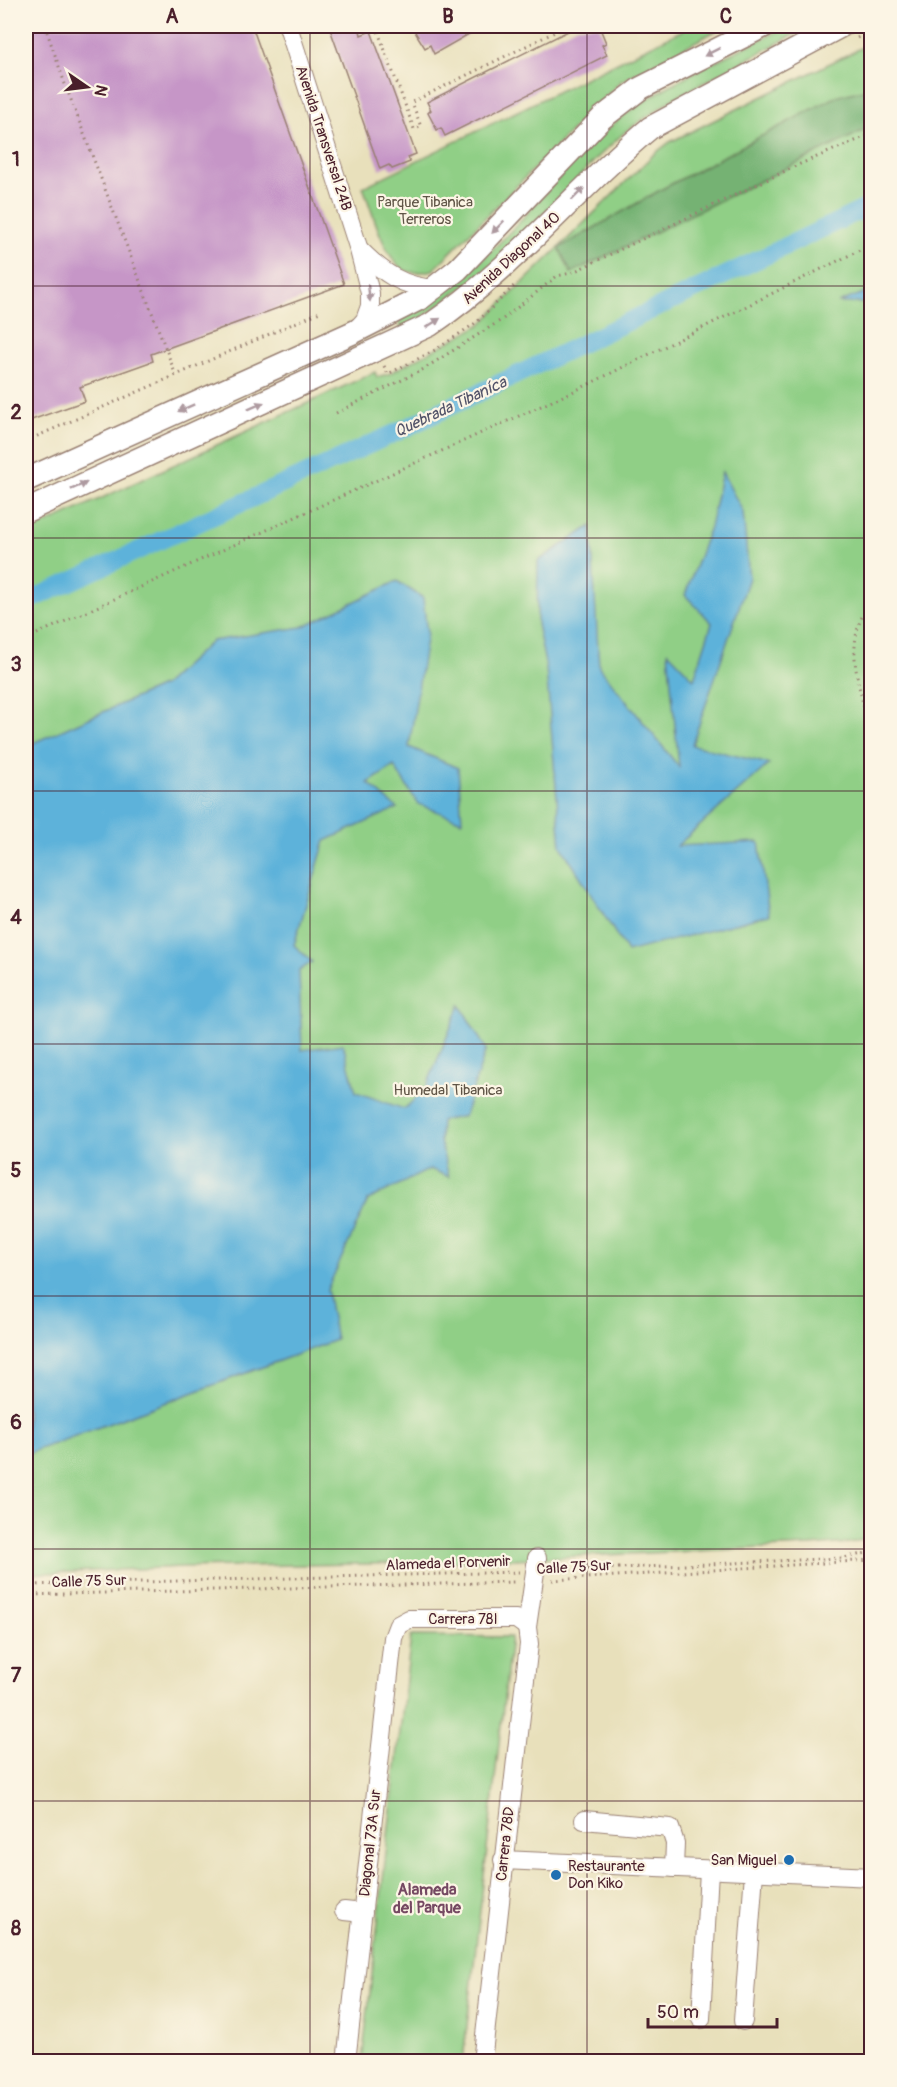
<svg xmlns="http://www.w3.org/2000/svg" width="897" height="2087" viewBox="0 0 897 2087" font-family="Pangolin,sans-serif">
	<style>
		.green { fill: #90cf86; stroke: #6d7758; stroke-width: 1.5 }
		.forest { fill: #74b273; stroke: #5f684f; stroke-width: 1.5 }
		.water { fill: #5db2da; stroke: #546882; stroke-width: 1.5 }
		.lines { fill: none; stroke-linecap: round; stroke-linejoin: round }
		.canal { stroke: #5db2da; stroke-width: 18 }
		.building { fill: #c696c7 }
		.minor-casing { stroke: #998073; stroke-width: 20 }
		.major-casing { stroke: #998073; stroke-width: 25 }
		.path { stroke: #998073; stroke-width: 3; stroke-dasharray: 1.5 4.5; stroke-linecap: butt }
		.minor { stroke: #fff; stroke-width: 18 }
		.major { stroke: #fff; stroke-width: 22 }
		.oneway { fill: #ae9aa0 }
		.grid { fill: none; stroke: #4a1f2b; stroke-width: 1.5; stroke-opacity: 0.55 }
		.poi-dot { fill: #1f6fb2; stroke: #fcf5e5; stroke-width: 2 }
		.labels { text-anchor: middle; stroke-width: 4.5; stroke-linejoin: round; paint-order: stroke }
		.street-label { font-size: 15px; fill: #4a1f2b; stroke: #fcf5e5 }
		.park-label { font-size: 15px; fill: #5f5446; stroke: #fcf5e5 }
		.poi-label { font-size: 15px; fill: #4a1f2b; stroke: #fcf5e5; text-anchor: end }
		.water-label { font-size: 16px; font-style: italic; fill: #515268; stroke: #fcf5e5 }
		.neighbourhood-label { font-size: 16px; font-weight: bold; fill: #754962; stroke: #fcf5e5 }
		.neatline { fill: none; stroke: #4a1f2b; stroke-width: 2 }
		.grid-label { font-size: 20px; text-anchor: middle; font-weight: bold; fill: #4a1f2b }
	</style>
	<rect width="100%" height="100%" fill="#fcf5e5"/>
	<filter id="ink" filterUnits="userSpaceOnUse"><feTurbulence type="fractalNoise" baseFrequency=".0167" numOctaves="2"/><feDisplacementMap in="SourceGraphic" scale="12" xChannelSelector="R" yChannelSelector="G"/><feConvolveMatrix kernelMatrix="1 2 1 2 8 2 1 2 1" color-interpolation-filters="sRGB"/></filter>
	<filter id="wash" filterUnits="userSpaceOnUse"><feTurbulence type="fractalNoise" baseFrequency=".008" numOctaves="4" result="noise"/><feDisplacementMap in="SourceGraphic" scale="24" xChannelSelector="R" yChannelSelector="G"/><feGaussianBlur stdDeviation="1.35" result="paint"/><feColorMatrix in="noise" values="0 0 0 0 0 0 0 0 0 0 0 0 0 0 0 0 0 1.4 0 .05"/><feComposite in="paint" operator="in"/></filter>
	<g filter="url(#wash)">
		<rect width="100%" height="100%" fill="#e8e0bb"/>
		<g class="green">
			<path d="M 691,26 L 725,26 L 621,81 L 433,270 C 421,273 407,275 398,265 C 382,250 371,207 363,187 Z"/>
			<path d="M 788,26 L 810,26 L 673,99 L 626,131 L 598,157 L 496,263 L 402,332 L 398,320 C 433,298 466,276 496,246 C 540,203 578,150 627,113 C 676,77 734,53 788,26 Z"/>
			<polygon points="871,43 871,1536 851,1543 810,1546 422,1563 183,1567 26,1574 26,533 375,372 377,377 388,374 480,325 654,154 670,142"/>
			<polygon points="411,1636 511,1637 463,2061 362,2061"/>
		</g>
		<polygon class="forest" points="871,88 871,127 571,273 559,248 662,189 835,97"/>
		<g class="water">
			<polygon points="871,290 871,303 838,303"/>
			<polygon points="722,472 743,512 749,578 692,745 769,764 677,846 759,842 769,915 627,952 561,846 546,668 537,624 538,561 591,526 599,667 679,767 668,652 694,679 712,623 685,595 710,527"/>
			<polygon points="397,581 423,598 427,633 409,747 458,768 462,821 418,804 394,766 368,783 397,808 325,841 294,945 312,962 299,971 302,1050 343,1044 356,1092 404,1109 425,1090 460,1005 486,1049 464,1116 441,1121 440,1141 449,1177 430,1169 368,1200 327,1290 336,1340 26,1454 26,746 164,685 212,641 302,627"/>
		</g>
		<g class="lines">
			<polyline class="canal" points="26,602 395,433 872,205"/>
		</g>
		<g id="blocks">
			<g class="building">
				<polygon points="26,26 252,26 344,284 151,354 153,361 80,387 85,401 26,422"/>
				<polygon points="329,26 359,26 361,35 371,31 416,154 408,157 410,162 392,169 389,165 380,169"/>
				<polygon points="422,26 483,26 434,54 430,45 425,48 415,32"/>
				<polygon points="578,26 599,26 606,43 602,45 607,55 445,136 441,128 437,130 428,113 431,110 427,102"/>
			</g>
		</g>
	</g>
	<g filter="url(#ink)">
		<use href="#blocks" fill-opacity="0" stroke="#998073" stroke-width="1.5"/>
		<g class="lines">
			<defs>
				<g id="minor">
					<polyline points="288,26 359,250 370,293 370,306 365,320 356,330"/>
					<path d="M 360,250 C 383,273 402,287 436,289"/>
					<polyline points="584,1820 670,1828 675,1843 674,1868"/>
					<polyline points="503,1860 872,1877"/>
					<polyline points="344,1911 363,1913"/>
					<polyline points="701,2019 709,1870"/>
					<polyline points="743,2021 754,1872"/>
					<polyline points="346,2062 393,1638 398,1625 409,1619 516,1619 527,1627"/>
					<polyline points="482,2062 529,1644 527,1627 537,1558"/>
				</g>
				<g id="major">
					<polyline points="26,480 354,332 421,298 458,269 602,118 641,88 764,26"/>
					<path d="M 26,511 L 430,325 C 513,269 574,191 650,128 L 841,26"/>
				</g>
			</defs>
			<use href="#minor" class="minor-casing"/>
			<use href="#major" class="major-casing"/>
			<g class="path">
				<polyline points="45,26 65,84 175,373"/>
				<polyline points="376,26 414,129 421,127 412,102 567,26"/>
				<polyline points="857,38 872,31"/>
				<polyline points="384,366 388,374 437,349 477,322 517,283"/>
				<polyline points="336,413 422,370 503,319 557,276 571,273 800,164 872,134"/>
				<polyline points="26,441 322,311"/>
				<path d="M 872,602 C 839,639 862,695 872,738"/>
				<polyline points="26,639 583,387 872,244"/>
				<polyline points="552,1571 843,1558 872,1552"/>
				<polyline points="552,1580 872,1560"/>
				<polyline points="26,1585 519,1572"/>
				<polyline points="26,1595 516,1582"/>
			</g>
			<use href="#minor" class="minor"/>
			<use href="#major" class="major"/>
		</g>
		<defs><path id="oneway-solid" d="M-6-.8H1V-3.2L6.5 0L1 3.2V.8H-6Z" transform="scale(1.5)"/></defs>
		<g class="oneway">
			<use href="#oneway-solid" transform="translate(712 52) rotate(153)"/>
			<use href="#oneway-solid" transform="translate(578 194) rotate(-45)"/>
			<use href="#oneway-solid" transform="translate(498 227) rotate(134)"/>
			<use href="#oneway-solid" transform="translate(369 293) rotate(83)"/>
			<use href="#oneway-solid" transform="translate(433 323) rotate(-32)"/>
			<use href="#oneway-solid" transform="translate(256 406) rotate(-24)"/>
			<use href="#oneway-solid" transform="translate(186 408) rotate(156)"/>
			<use href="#oneway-solid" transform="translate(79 486) rotate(-24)"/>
		</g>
	</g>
	<path class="grid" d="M 310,26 L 310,2062M 587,26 L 587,2062M 26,286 L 872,286M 26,538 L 872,538M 26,791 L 872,791M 26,1044 L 872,1044M 26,1296 L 872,1296M 26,1549 L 872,1549M 26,1801 L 872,1801"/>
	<g class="poi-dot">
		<circle cx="789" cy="1860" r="6"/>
		<circle cx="556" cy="1875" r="6"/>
	</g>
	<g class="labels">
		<g class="street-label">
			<text transform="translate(324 138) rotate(72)" y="5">Avenida Transversal 24B</text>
			<text transform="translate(511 258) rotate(-43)" y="5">Avenida Diagonal 40</text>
			<text transform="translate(448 1563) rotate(-2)" y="5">Alameda el Porvenir</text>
			<text transform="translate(574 1567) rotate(-3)" y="5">Calle 75 Sur</text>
			<text transform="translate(89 1581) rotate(-2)" y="5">Calle 75 Sur</text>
			<text x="463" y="1624">Carrera 78I</text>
			<text transform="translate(370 1843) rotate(-84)" y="5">Diagonal 73A Sur</text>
			<text transform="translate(505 1844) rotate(-84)" y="5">Carrera 78D</text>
		</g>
		<g class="park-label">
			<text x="425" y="207">Parque Tibanica<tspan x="425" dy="17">Terreros</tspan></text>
			<text x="448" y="1095">Humedal Tibanica</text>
		</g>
		<g class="poi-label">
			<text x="777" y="1865">San Miguel</text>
			<text x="568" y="1871" text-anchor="start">Restaurante<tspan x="568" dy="17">Don Kiko</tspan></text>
		</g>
		<g class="water-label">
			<text transform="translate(450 406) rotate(-25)" y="6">Quebrada Tibaníca</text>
		</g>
		<g class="neighbourhood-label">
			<text x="427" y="1895">Alameda<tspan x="427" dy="18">del Parque</tspan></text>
		</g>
	</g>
	<rect width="897" height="2087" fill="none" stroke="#fcf5e5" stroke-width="66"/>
	<g transform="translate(87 87) rotate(104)" stroke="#fcf5e5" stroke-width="4.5" paint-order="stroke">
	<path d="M0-4.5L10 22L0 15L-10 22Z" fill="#4a1f2b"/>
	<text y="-9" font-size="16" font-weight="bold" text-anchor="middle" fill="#4a1f2b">N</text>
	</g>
	<path d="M648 2018v9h129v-9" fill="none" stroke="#4a1f2b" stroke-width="3"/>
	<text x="657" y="2018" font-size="18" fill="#4a1f2b" stroke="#fcf5e5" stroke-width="4.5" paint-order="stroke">50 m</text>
	<rect x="33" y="33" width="831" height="2021" class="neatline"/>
	<g class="grid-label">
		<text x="172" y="23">A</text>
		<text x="448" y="23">B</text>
		<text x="726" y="23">C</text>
		<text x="16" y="166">1</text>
		<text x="16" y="419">2</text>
		<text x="16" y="671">3</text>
		<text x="16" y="924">4</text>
		<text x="16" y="1177">5</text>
		<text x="16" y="1429">6</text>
		<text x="16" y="1682">7</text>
		<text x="16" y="1935">8</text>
	</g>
</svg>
